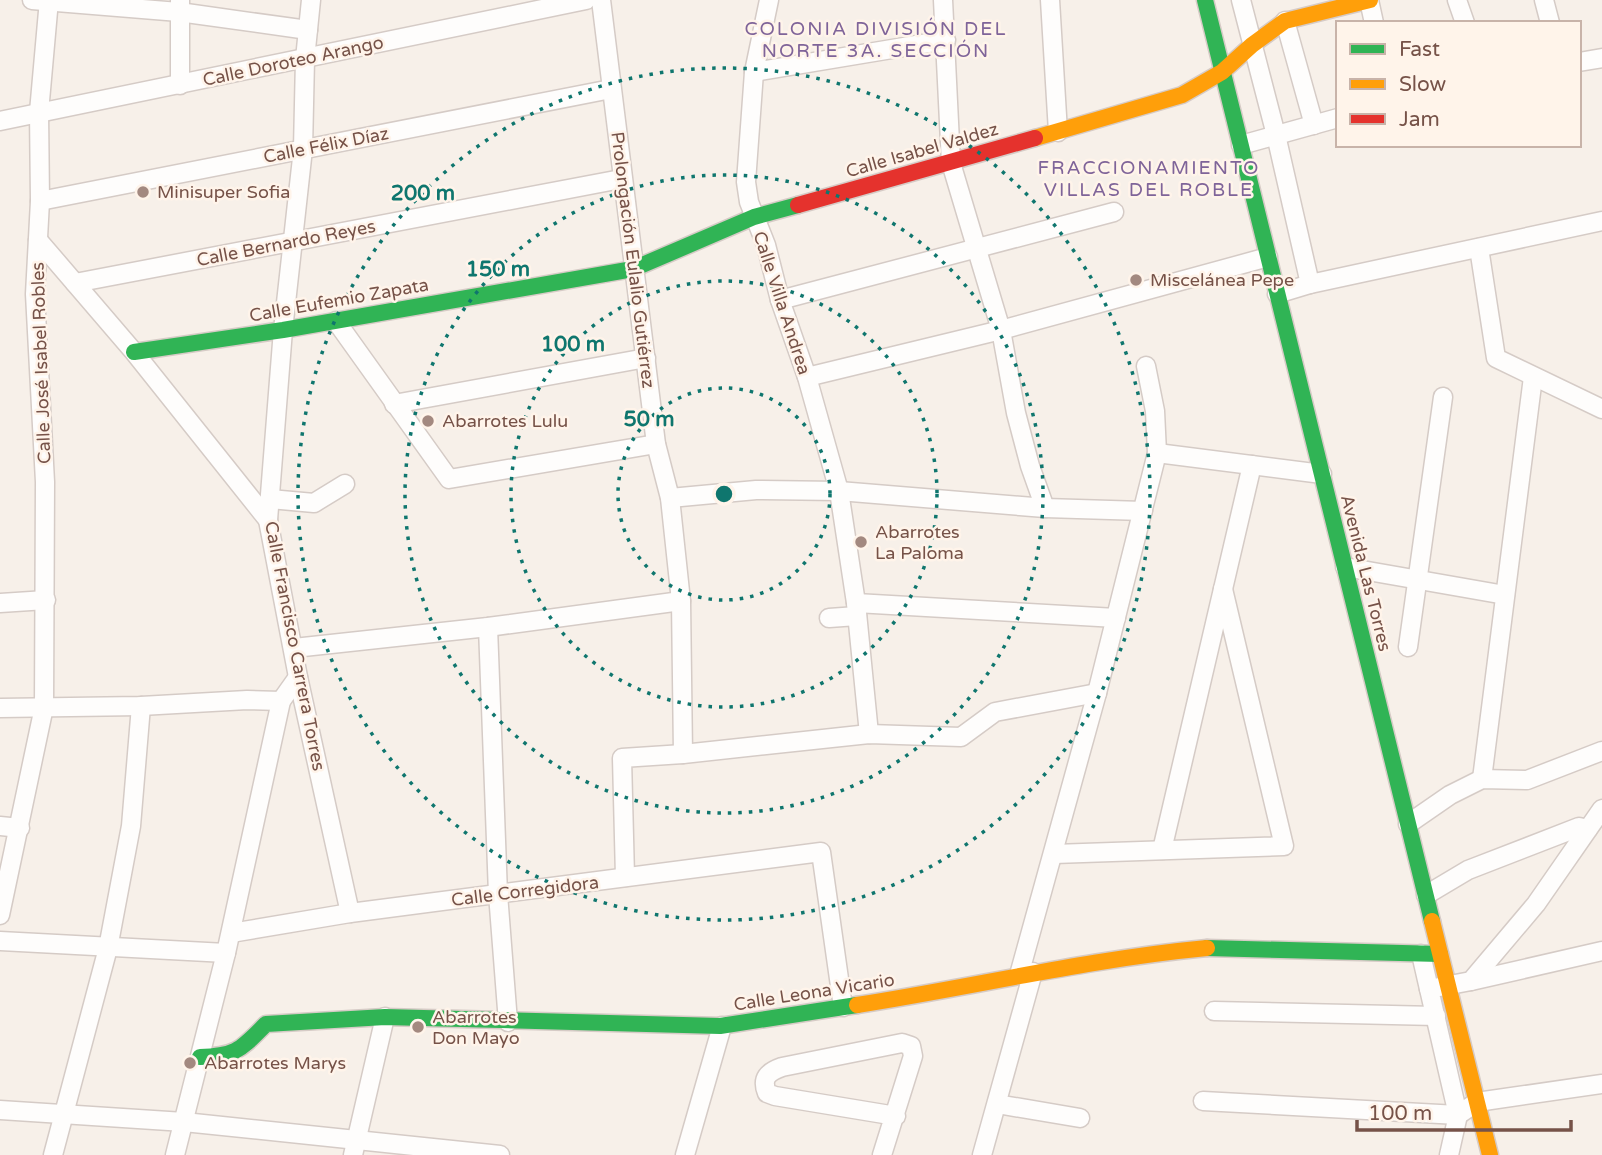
<svg xmlns="http://www.w3.org/2000/svg" width="1602" height="1155" viewBox="0 0 1602 1155" font-family="'Varela Round',sans-serif">
	<style>
		.lines { fill: none; stroke-linecap: round; stroke-linejoin: round }
		.street-casing { stroke: #d5cbc6; stroke-width: 21 }
		.fast-casing { stroke: #d6cbc6; stroke-width: 19 }
		.slow-casing { stroke: #d6cbc6; stroke-width: 19 }
		.jam-casing { stroke: #d6cbc6; stroke-width: 19 }
		.street { stroke: #fefdfc; stroke-width: 18 }
		.fast { stroke: #30b455; stroke-width: 16 }
		.slow { stroke: #ff9f0a; stroke-width: 16 }
		.jam { stroke: #e5322d; stroke-width: 16 }
		.ring { fill: none; stroke: #0f766e; stroke-width: 3.5; stroke-dasharray: 3.5 7 }
		.poi-dot { fill: #a38980; stroke: #fff4ea; stroke-width: 2.5 }
		.labels { text-anchor: middle; stroke-width: 5; stroke-linejoin: round; paint-order: stroke }
		.street-label { font-size: 18px; fill: #765248; stroke: #fff4ea }
		.poi-label { font-size: 18px; fill: #765248; stroke: #fff4ea; text-anchor: start }
		.neighbourhood-label { font-size: 19px; letter-spacing: 2px; fill: #7f6499; stroke: #fff4ea }
		.centre { fill: #0f766e; stroke: #fff4ea; stroke-width: 3.5 }
		.ring-label { font-size: 21px; text-anchor: middle; font-weight: bold; fill: #0f766e; stroke: #fff4ea; stroke-width: 5; stroke-linejoin: round; paint-order: stroke }
	</style>
	<rect width="100%" height="100%" fill="#f7f0e9"/>
	<g class="lines">
		<defs>
			<g id="street">
				<polyline points="32,0 179,12 308,30"/>
				<polyline points="311,0 305,59 303,149 283,330 268,520 298,677 350,913"/>
				<polyline points="601,0 656,444 670,498 681,601 683,754"/>
				<polyline points="769,0 754,72 746,182 749,202 766,245 780,300 807,377 839,491 856,603 869,734"/>
				<polyline points="943,0 951,163 1001,330 1016,413 1030,466 1045,508"/>
				<polyline points="1050,0 1058,132"/>
				<polyline points="1241,0 1276,135 1310,284"/>
				<polyline points="1369,0 1374,23"/>
				<polyline points="1457,0 1465,23"/>
				<polyline points="1544,0 1550,23"/>
				<polyline points="1285,21 1314,125"/>
				<polyline points="1579,62 1602,58"/>
				<polyline points="754,72 946,40"/>
				<polyline points="180,85 180,0"/>
				<polyline points="0,121 586,0"/>
				<polyline points="1241,145 1338,118"/>
				<polyline points="40,201 611,89"/>
				<polyline points="38,240 134,352 268,520"/>
				<polyline points="1479,248 1496,358 1602,409"/>
				<polyline points="75,283 621,179"/>
				<polyline points="1277,294 1310,284 1602,221"/>
				<polyline points="780,300 1114,212"/>
				<polyline points="336,321 449,479 656,444"/>
				<polyline points="807,377 1001,330 1268,257"/>
				<polyline points="394,404 646,358"/>
				<polyline points="1157,453 1322,474"/>
				<polyline points="670,498 756,490 839,491 1045,508 1143,511"/>
				<polyline points="270,499 314,503 345,484"/>
				<polyline points="1345,567 1505,595"/>
				<polyline points="0,603 46,600"/>
				<polyline points="856,603 1116,618"/>
				<polyline points="829,618 857,616"/>
				<polyline points="488,627 498,894 508,1022"/>
				<polyline points="1408,647 1443,397"/>
				<polyline points="294,648 488,627 681,601"/>
				<polyline points="0,708 141,706 247,700 281,701"/>
				<polyline points="1482,779 1533,377"/>
				<polyline points="1408,824 1450,795 1482,779 1527,780 1602,751"/>
				<polyline points="0,826 20,828"/>
				<polyline points="1162,850 1252,465"/>
				<polyline points="1054,854 1284,846 1223,589"/>
				<polyline points="625,877 622,758 683,754 869,734 961,737 995,712 1097,693"/>
				<polyline points="1426,895 1468,870 1579,827 1588,829"/>
				<polyline points="0,915 44,707 45,482 35,294 40,201 39,112 49,0"/>
				<polyline points="231,933 350,913 821,852 843,1007"/>
				<polyline points="0,941 226,953"/>
				<polyline points="1421,954 1429,989"/>
				<polyline points="1019,975 1097,693 1157,453 1155,411 1146,366"/>
				<polyline points="1471,981 1602,951"/>
				<polyline points="1214,1011 1436,1016"/>
				<polyline points="1203,1101 1458,1115 1477,1102 1602,1084"/>
				<polyline points="997,1104 1080,1118"/>
				<polyline points="0,1110 184,1122 500,1155"/>
				<polyline points="53,1155 108,948 131,826 141,706"/>
				<polyline points="175,1155 226,953 281,701 298,677"/>
				<polyline points="353,1155 385,1017"/>
				<polyline points="685,1155 722,1026"/>
				<path d="M 882,1155 L 913,1056 L 911,1046 L 902,1043 L 782,1067 C 768,1072 761,1078 767,1093 L 775,1096 L 896,1116"/>
				<polyline points="982,1155 1033,972"/>
				<polyline points="1449,1155 1458,1115 1429,989 1471,981 1536,904 1602,809"/>
			</g>
			<g id="fast">
				<polyline points="1205,0 1432,921"/>
				<polyline points="134,352 283,330 633,269 754,217 798,205"/>
				<polyline points="1207,948 1440,954"/>
				<path d="M 200,1057 C 237,1056 241,1049 266,1024 L 385,1017 L 720,1026 L 857,1005"/>
			</g>
			<g id="slow">
				<polyline points="1035,138 1182,95 1222,72 1252,45 1285,21 1370,0"/>
				<polyline points="1432,921 1490,1155"/>
				<path d="M 857,1005 C 973,987 1089,959 1207,948"/>
			</g>
			<polyline id="jam" points="798,205 1035,138"/>
		</defs>
		<use href="#street" class="street-casing"/>
		<use href="#fast" class="fast-casing"/>
		<use href="#slow" class="slow-casing"/>
		<use href="#jam" class="jam-casing"/>
		<use href="#street" class="street"/>
		<use href="#fast" class="fast"/>
		<use href="#slow" class="slow"/>
		<use href="#jam" class="jam"/>
	</g>
	<g class="ring">
		<circle cx="724" cy="494" r="106"/>
		<circle cx="724" cy="494" r="213"/>
		<circle cx="724" cy="494" r="319"/>
		<circle cx="724" cy="494" r="426"/>
	</g>
	<g class="poi-dot">
		<circle cx="143" cy="192" r="7"/>
		<circle cx="1136" cy="280" r="7"/>
		<circle cx="428" cy="421" r="7"/>
		<circle cx="861" cy="542" r="7"/>
		<circle cx="418" cy="1027" r="7"/>
		<circle cx="190" cy="1063" r="7"/>
	</g>
	<g class="labels">
		<g class="street-label">
			<text transform="translate(293 61) rotate(-12)" y="6">Calle Doroteo Arango</text>
			<text transform="translate(326 145) rotate(-11)" y="6">Calle Félix Díaz</text>
			<text transform="translate(922 150) rotate(-16)" y="6">Calle Isabel Valdez</text>
			<text transform="translate(286 243) rotate(-11)" y="6">Calle Bernardo Reyes</text>
			<text transform="translate(633 260) rotate(83)" y="6">Prolongación Eulalio Gutiérrez</text>
			<text transform="translate(339 300) rotate(-10)" y="6">Calle Eufemio Zapata</text>
			<text transform="translate(782 303) rotate(72)" y="6">Calle Villa Andrea</text>
			<text transform="translate(41 363) rotate(-92)" y="6">Calle José Isabel Robles</text>
			<text transform="translate(1366 573) rotate(76)" y="6">Avenida Las Torres</text>
			<text transform="translate(295 646) rotate(79)" y="6">Calle Francisco Carrera Torres</text>
			<text transform="translate(525 891) rotate(-7)" y="6">Calle Corregidora</text>
			<text transform="translate(814 992) rotate(-9)" y="6">Calle Leona Vicario</text>
		</g>
		<g class="poi-label">
			<text x="157" y="198">Minisuper Sofia</text>
			<text x="1150" y="286">Miscelánea Pepe</text>
			<text x="442" y="427">Abarrotes Lulu</text>
			<text x="875" y="538">Abarrotes<tspan x="875" dy="21">La Paloma</tspan></text>
			<text x="432" y="1023">Abarrotes<tspan x="432" dy="21">Don Mayo</tspan></text>
			<text x="204" y="1069">Abarrotes Marys</text>
		</g>
		<g class="neighbourhood-label">
			<text x="876" y="35">COLONIA DIVISIÓN DEL<tspan x="876" dy="22">NORTE 3A. SECCIÓN</tspan></text>
			<text x="1149" y="174">FRACCIONAMIENTO<tspan x="1149" dy="22">VILLAS DEL ROBLE</tspan></text>
		</g>
	</g>
	<circle cx="724" cy="494" r="10" class="centre"/>
	<g class="ring-label">
		<text x="423" y="200">200 m</text>
		<text x="498" y="276">150 m</text>
		<text x="573" y="351">100 m</text>
		<text x="649" y="426">50 m</text>
	</g>
	<rect x="1336" y="21" width="245" height="126" fill="#fff4ea" stroke="#c8b3a9" stroke-width="2"/>
	<rect x="1350" y="44" width="35" height="10" fill="#30b455" stroke="#c8b3a9" stroke-width="2"/>
	<text x="1399" y="56" font-size="21" fill="#765248">Fast</text>
	<rect x="1350" y="79" width="35" height="10" fill="#ff9f0a" stroke="#c8b3a9" stroke-width="2"/>
	<text x="1399" y="91" font-size="21" fill="#765248">Slow</text>
	<rect x="1350" y="114" width="35" height="10" fill="#e5322d" stroke="#c8b3a9" stroke-width="2"/>
	<text x="1399" y="126" font-size="21" fill="#765248">Jam</text>
	<path d="M1357 1120v10h214v-10" fill="none" stroke="#765248" stroke-width="3.5"/>
	<text x="1368" y="1120" font-size="21" fill="#765248" stroke="#fff4ea" stroke-width="5" paint-order="stroke">100 m</text>
</svg>
